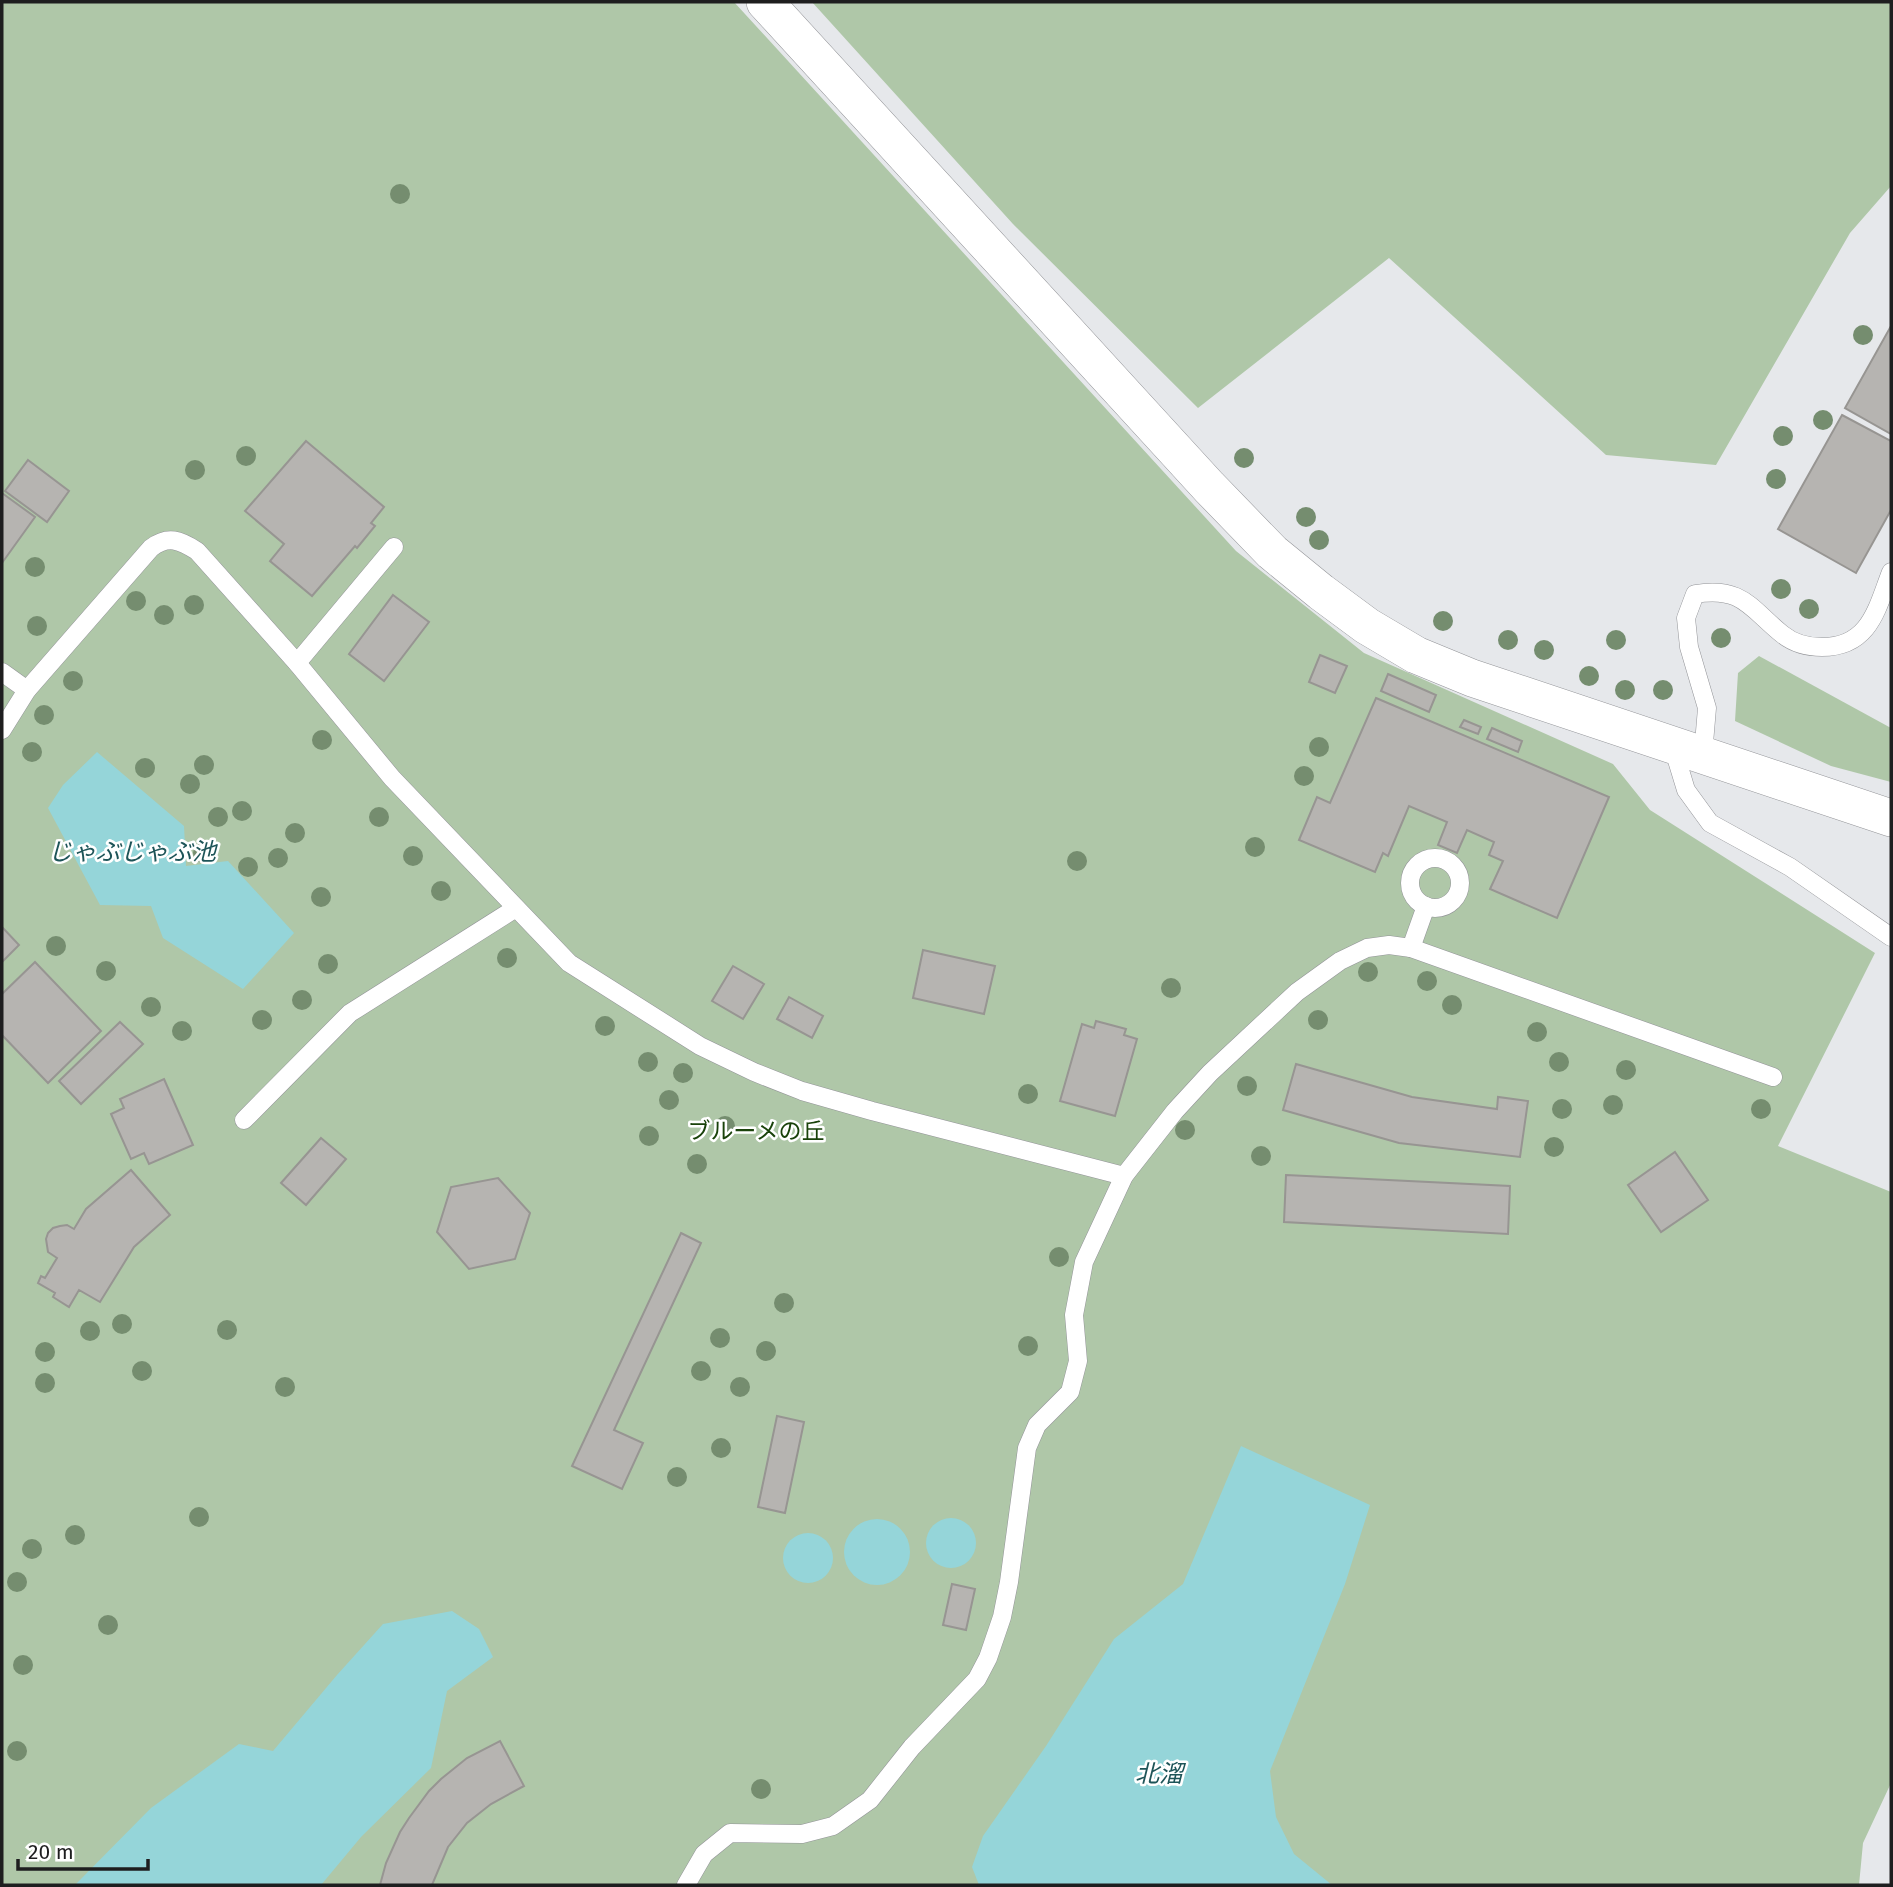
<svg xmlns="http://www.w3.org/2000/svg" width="1893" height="1887" viewBox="0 0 1893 1887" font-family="'Fira Sans','Noto Sans JP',sans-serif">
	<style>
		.green { fill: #afc7a8 }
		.water { fill: #95d5d9 }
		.building { fill: #b6b4b1; stroke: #979592; stroke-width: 2 }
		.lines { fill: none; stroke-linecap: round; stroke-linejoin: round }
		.service-casing { stroke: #939498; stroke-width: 19 }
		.minor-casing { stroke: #939498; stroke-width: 38 }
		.service { stroke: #fff; stroke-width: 18 }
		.minor { stroke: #fff; stroke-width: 37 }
		.tree { fill: #758d6f }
		.labels { text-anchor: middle; stroke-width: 5; stroke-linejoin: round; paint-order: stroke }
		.park-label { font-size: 23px; fill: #19420a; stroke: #fff }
		.water-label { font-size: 24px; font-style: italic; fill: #1d5458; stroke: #fff }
	</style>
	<rect width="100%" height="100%" fill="#e6e8eb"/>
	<g class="green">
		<polygon points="2,2 734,2 1236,551 1364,653 1613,764 1650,810 1875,953 1778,1146 1891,1192 1891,1783 1863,1843 1859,1885 2,1885"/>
		<polygon points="812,2 1891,2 1891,186 1850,233 1716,465 1606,455 1389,258 1198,408 1013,224"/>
		<polygon points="1759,656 1891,728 1891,782 1831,766 1735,721 1738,673"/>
	</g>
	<g class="water">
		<polygon points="97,752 184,826 186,866 228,861 294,933 243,989 163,938 151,906 100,905 48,808 63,785"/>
		<polygon points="1241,1446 1370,1505 1345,1584 1270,1771 1276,1817 1294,1854 1332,1885 979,1885 972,1867 983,1836 1046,1746 1114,1639 1183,1584"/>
		<circle cx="951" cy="1543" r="25"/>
		<circle cx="877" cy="1552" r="33"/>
		<circle cx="808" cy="1558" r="25"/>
		<polygon points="452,1611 479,1629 493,1657 447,1691 431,1768 361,1837 321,1885 75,1885 151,1808 239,1744 273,1751 337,1675 383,1624"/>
	</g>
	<g class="building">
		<polygon points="1891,326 1891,434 1845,408"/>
		<polygon points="1842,415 1891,441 1891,510 1856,573 1778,529"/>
		<polygon points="306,441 384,507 371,523 375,526 357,548 355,546 312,596 270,561 284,544 245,511"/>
		<polygon points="28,460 69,491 47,522 5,491"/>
		<polygon points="2,493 35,517 2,563"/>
		<polygon points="393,595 429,622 384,681 349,654"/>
		<polygon points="1320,655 1347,666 1335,693 1309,682"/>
		<polygon points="1388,674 1436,695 1429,712 1381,691"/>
		<polygon points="1376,698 1609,797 1557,918 1490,889 1503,861 1489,855 1494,842 1467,830 1457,853 1438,845 1447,822 1409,806 1388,856 1383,853 1375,872 1299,840 1317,797 1330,803"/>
		<polygon points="1464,720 1481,727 1478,734 1460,727"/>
		<polygon points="1492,728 1522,741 1518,752 1487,739"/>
		<polygon points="2,927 19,945 2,962"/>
		<polygon points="923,950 995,966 984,1014 913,998"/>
		<polygon points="35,962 101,1031 48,1083 2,1035 2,994"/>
		<polygon points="733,966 764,984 743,1019 712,1001"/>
		<polygon points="789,997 823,1016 812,1038 777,1019"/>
		<polygon points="1096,1021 1126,1029 1124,1035 1137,1039 1115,1116 1060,1101 1082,1024 1094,1028"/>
		<polygon points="120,1022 143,1044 81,1104 59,1081"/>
		<polygon points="1296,1064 1412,1097 1497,1109 1498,1097 1528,1101 1520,1157 1399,1143 1283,1110"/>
		<polygon points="164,1079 193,1145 149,1164 144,1153 131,1159 111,1114 124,1108 120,1099"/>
		<polygon points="321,1138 346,1159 306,1205 281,1183"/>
		<polygon points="1675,1152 1708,1200 1661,1232 1628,1185"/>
		<polygon points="131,1170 170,1215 134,1247 100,1302 79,1290 69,1307 53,1297 55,1293 38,1283 41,1276 45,1278 57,1258 48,1252 46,1239 48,1233 53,1228 60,1226 67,1225 74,1229 86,1209"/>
		<polygon points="1286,1175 1510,1186 1508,1234 1284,1222"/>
		<polygon points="498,1178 530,1213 515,1259 469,1269 437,1232 451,1187"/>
		<polygon points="681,1233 701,1243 614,1430 643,1443 622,1489 572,1466"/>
		<polygon points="777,1416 804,1422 785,1513 758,1507"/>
		<polygon points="952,1584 975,1589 966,1630 943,1625"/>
		<polygon points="500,1741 524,1786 491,1804 467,1823 448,1847 432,1885 380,1885 386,1863 400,1832 409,1818 429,1791 441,1779 467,1758"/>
	</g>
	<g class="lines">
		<defs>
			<g id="service">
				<polyline points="297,663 394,547"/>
				<polyline points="2,672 27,690"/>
				<path d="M 2,730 L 27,690 L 151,548 C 168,535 180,540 197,551 L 297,663 L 392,778 L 569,963 L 700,1046 L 754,1072 L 802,1091 L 872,1111 L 1124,1176"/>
				<polyline points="1672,744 1686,790 1710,823 1790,867 1891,937"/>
				<path d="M 1703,755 L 1707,708 L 1689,647 L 1686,618 L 1695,594 C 1742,586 1750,608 1782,634 C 1793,643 1808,647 1822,647 C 1870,647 1877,608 1891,572"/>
				<circle cx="1435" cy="883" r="25"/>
				<polyline points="1411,948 1426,906"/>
				<polyline points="244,1120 350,1013 516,908"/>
				<polyline points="686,1885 704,1854 730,1833 802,1834 833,1826 870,1800 912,1747 977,1679 988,1658 1002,1617 1009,1582 1027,1448 1037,1425 1070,1392 1078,1361 1074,1315 1084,1262 1124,1176 1175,1111 1210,1073 1297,992 1340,961 1367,948 1389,945 1411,948 1773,1077"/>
			</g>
			<polyline id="minor" points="765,2 1209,487 1272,552 1321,592 1367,626 1416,655 1472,678 1891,818"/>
		</defs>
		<use href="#service" class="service-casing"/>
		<use href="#minor" class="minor-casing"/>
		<use href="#service" class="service"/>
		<use href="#minor" class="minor"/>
	</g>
	<g class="tree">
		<circle cx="400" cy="194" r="10"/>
		<circle cx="1863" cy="335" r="10"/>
		<circle cx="1823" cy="420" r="10"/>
		<circle cx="1783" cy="436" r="10"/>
		<circle cx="246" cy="456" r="10"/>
		<circle cx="1244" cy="458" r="10"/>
		<circle cx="195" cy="470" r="10"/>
		<circle cx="1776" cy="479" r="10"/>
		<circle cx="1306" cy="517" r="10"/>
		<circle cx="1319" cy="540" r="10"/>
		<circle cx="35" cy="567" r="10"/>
		<circle cx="1781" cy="589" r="10"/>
		<circle cx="136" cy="601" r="10"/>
		<circle cx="194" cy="605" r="10"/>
		<circle cx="1809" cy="609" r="10"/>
		<circle cx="164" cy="615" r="10"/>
		<circle cx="1443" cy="621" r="10"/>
		<circle cx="37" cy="626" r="10"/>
		<circle cx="1721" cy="638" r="10"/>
		<circle cx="1508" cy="640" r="10"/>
		<circle cx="1616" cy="640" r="10"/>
		<circle cx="1544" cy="650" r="10"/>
		<circle cx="1589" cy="676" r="10"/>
		<circle cx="73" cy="681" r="10"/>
		<circle cx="1625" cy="690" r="10"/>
		<circle cx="1663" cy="690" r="10"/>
		<circle cx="44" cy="715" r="10"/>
		<circle cx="322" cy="740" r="10"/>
		<circle cx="1319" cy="747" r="10"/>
		<circle cx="32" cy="752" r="10"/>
		<circle cx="204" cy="765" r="10"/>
		<circle cx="145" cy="768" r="10"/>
		<circle cx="1304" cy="776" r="10"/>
		<circle cx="190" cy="784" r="10"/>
		<circle cx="242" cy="811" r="10"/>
		<circle cx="218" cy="817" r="10"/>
		<circle cx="379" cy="817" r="10"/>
		<circle cx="295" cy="833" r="10"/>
		<circle cx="1255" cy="847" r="10"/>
		<circle cx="203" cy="853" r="10"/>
		<circle cx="413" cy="856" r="10"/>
		<circle cx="278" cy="858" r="10"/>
		<circle cx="1077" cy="861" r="10"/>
		<circle cx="248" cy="867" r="10"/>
		<circle cx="441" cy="891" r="10"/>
		<circle cx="321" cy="897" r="10"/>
		<circle cx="56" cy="946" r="10"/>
		<circle cx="507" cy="958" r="10"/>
		<circle cx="328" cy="964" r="10"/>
		<circle cx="106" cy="971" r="10"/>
		<circle cx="1368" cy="972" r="10"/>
		<circle cx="1427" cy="981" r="10"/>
		<circle cx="1171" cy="988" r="10"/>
		<circle cx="302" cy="1000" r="10"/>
		<circle cx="1452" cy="1005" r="10"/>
		<circle cx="151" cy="1007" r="10"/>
		<circle cx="262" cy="1020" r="10"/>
		<circle cx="1318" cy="1020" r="10"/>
		<circle cx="605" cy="1026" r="10"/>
		<circle cx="182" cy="1031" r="10"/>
		<circle cx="1537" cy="1032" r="10"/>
		<circle cx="648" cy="1062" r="10"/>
		<circle cx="1559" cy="1062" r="10"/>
		<circle cx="1626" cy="1070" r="10"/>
		<circle cx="683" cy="1073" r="10"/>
		<circle cx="1247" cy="1086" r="10"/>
		<circle cx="1028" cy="1094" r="10"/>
		<circle cx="669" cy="1100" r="10"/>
		<circle cx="1613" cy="1105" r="10"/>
		<circle cx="1562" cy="1109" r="10"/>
		<circle cx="1761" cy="1109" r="10"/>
		<circle cx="725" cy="1126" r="10"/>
		<circle cx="1185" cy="1130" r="10"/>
		<circle cx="649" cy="1136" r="10"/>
		<circle cx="1554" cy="1147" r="10"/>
		<circle cx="1261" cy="1156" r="10"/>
		<circle cx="697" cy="1164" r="10"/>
		<circle cx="1059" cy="1257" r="10"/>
		<circle cx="784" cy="1303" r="10"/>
		<circle cx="122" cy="1324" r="10"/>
		<circle cx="227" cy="1330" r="10"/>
		<circle cx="90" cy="1331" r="10"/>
		<circle cx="720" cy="1338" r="10"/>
		<circle cx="1028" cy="1346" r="10"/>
		<circle cx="766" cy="1351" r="10"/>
		<circle cx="45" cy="1352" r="10"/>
		<circle cx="142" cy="1371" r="10"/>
		<circle cx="701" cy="1371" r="10"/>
		<circle cx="45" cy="1383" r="10"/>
		<circle cx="285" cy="1387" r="10"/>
		<circle cx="740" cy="1387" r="10"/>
		<circle cx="721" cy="1448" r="10"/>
		<circle cx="677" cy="1477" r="10"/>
		<circle cx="199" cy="1517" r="10"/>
		<circle cx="75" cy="1535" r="10"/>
		<circle cx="32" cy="1549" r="10"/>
		<circle cx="17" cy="1582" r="10"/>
		<circle cx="108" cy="1625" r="10"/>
		<circle cx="23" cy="1665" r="10"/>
		<circle cx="17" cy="1751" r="10"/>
		<circle cx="761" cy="1789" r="10"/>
	</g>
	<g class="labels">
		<g class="park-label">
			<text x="756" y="1139">ブルーメの丘</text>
		</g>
		<g class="water-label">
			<text x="132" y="860">じゃぶじゃぶ池</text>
			<text x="1159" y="1782">北溜</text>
		</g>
	</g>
	<rect width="1893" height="1887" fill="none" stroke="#1e1e1f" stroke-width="7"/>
	<path d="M18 1859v10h130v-10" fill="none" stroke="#1e1e1f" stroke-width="3.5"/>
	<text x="28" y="1859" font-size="21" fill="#1e1e1f" stroke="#ffffff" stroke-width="5" paint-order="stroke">20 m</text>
</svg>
